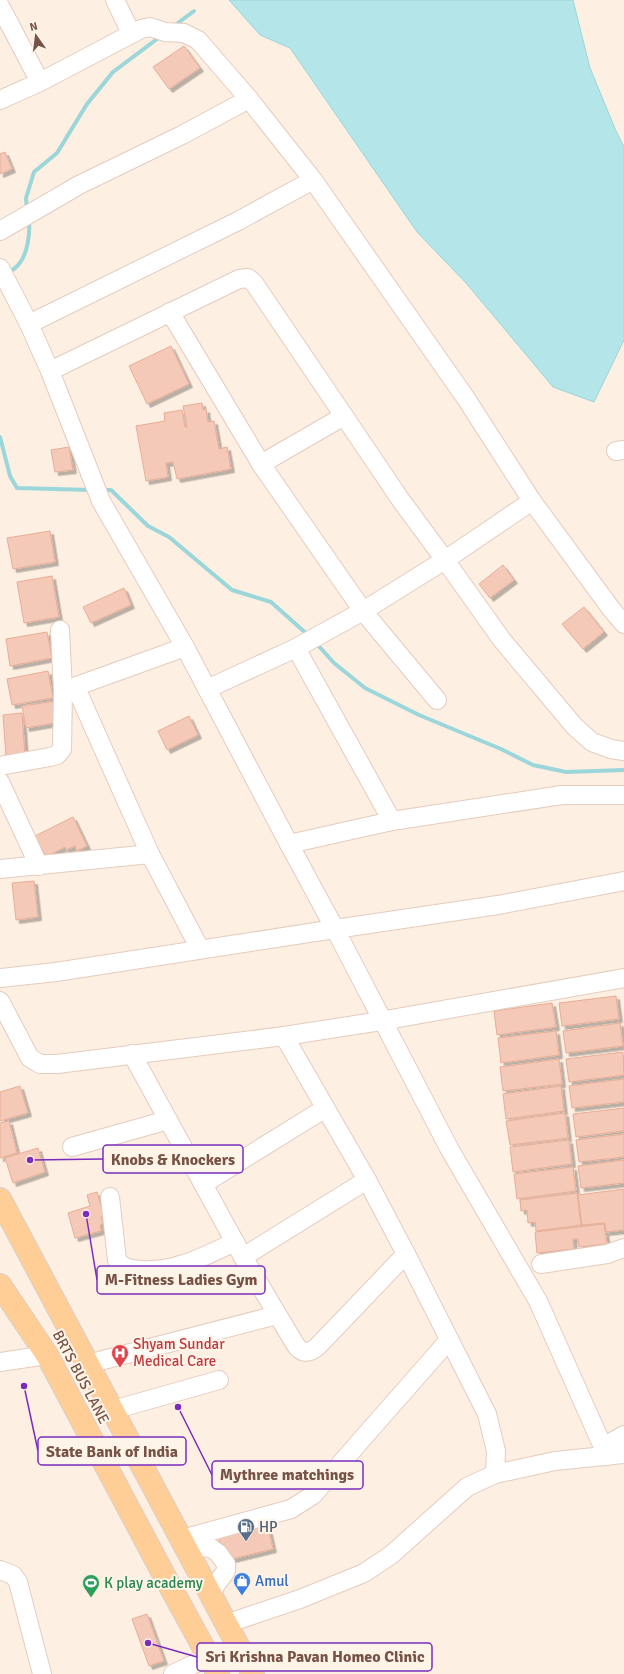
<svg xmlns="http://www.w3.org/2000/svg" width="624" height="1674" viewBox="0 0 624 1674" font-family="Signika,sans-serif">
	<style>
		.water { fill: #b4e5e8; stroke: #9ad6da }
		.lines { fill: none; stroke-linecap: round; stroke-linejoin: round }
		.stream { stroke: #9ad6da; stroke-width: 4 }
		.building { fill: #f4c9b7; stroke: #e8ad96; filter: url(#shadow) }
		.minor-casing { stroke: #e4ccbf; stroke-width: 20 }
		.major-casing { stroke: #d9cfcb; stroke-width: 24 }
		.minor { stroke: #fff; stroke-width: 18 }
		.major { stroke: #ffce96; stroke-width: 22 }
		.labels { text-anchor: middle; stroke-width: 4; stroke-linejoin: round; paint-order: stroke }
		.health-label { font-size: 15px; fill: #be3a42; stroke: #fff4e8; text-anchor: start }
		.street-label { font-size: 15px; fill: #765346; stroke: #fff4e8 }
		.service-label { font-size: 15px; fill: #4e5e75; stroke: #fff4e8; text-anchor: start }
		.shop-label { font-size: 15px; fill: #366cbe; stroke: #fff4e8; text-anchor: start }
		.leisure-label { font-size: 15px; fill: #27864d; stroke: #fff4e8; text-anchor: start }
		.leader { fill: none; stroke: #7b2cbf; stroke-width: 1.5 }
		.callout-dot { fill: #7b2cbf; stroke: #fff4e8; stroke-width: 1.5 }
		.callout { fill: #fff4e8; stroke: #7b2cbf; stroke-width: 1.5 }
		.callout-label { font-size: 16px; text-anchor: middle; font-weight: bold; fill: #765346 }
	</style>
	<defs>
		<filter id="shadow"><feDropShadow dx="3.5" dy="3.5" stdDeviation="0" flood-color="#0004"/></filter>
	</defs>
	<rect width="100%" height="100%" fill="#fdefe1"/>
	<polygon class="water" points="229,0 573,0 590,68 616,131 624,147 624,340 594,402 553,387 466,283 417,232 290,48 260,35"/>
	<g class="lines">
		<g class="stream">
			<polyline points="174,26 194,11"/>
			<polyline points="27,210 26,198 34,172 57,153 87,104 113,72 161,36"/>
			<path d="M 7,274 C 11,271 16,268 19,264 C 28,253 30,233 29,221"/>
			<polyline points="0,437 10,476 17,488 91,490"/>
			<polyline points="102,490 111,490 148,526 169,537 232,590 271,602 308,635"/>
			<polyline points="316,643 334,663 365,688 419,715 501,749 533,765 566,772 624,770"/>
		</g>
	</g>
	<g class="building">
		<polygon points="184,46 200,68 169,89 153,67"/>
		<polygon points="5,152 12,169 0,174 0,154"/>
		<polygon points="171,346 189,384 147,404 129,366"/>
		<polygon points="202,403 203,410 206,409 208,422 214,421 219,449 227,447 231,469 177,479 173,462 166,463 168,477 146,481 136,426 165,421 164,413 182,410 185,427 187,427 183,406"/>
		<polygon points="69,447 73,470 55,472 51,450"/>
		<polygon points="50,531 55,562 13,569 7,538"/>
		<polygon points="503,565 514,580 490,598 479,584"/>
		<polygon points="52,576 59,617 24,623 17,582"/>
		<polygon points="124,588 131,605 91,623 83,607"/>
		<polygon points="584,607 604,632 583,649 562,624"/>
		<polygon points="47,632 52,658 10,666 6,639"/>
		<polygon points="48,671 53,698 12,705 7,679"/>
		<polygon points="56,701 60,722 26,728 22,706"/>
		<polygon points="22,713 25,756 6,757 3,715"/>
		<polygon points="189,716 198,735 167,750 158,731"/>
		<polygon points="73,817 87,846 77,851 75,846 66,850 65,847 46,857 35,836"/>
		<polygon points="34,881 38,917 16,920 12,883"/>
		<polygon points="616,996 619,1019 562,1026 559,1003"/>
		<polygon points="552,1003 556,1027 497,1035 494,1011"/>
		<polygon points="620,1023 623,1046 566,1053 563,1031"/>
		<polygon points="556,1031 559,1055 501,1063 498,1038"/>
		<polygon points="623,1052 624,1075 569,1082 566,1059"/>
		<polygon points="559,1059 562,1084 503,1091 500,1067"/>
		<polygon points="624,1079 624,1102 572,1108 569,1086"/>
		<polygon points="20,1086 28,1113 0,1121 0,1092"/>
		<polygon points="561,1086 564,1111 506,1119 503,1094"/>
		<polygon points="624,1108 624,1131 576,1137 573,1114"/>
		<polygon points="565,1113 568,1138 510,1145 506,1121"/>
		<polygon points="9,1121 17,1153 0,1158 0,1123"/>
		<polygon points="624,1134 624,1157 579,1162 576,1140"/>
		<polygon points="569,1140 572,1164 513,1172 510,1147"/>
		<polygon points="38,1148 45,1172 13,1183 5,1158"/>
		<polygon points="624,1160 624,1183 581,1188 578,1166"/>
		<polygon points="573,1167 576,1191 517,1199 514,1174"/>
		<polygon points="624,1189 624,1230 606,1232 605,1223 582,1225 578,1195"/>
		<polygon points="97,1192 104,1216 101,1217 103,1224 100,1225 101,1231 75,1238 68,1213 90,1206 87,1195"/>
		<polygon points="577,1193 581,1225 536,1231 535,1222 528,1223 527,1210 521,1211 520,1200"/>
		<polygon points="604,1224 607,1244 579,1247 578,1239 573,1239 574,1249 537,1253 535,1232"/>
		<polygon points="267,1523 273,1549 224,1561 218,1535"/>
		<polygon points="147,1614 164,1661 149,1666 132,1619"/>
	</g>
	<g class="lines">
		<defs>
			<g id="minor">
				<polyline points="115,0 131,33"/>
				<polyline points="0,6 40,82"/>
				<polyline points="0,100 40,82 141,29 150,27 165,32 184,33 198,40 249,99 313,180"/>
				<polyline points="0,231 79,185 182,135 249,99"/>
				<polyline points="0,268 29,324 50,371 101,501 185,647"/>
				<polyline points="170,312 261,464 363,611 437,700"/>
				<polyline points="29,324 238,221 313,180 465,397 532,501 612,610 624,624"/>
				<polyline points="50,371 239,279 248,278 254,283 344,416"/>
				<polyline points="616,451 624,450"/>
				<polyline points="261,464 344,416 400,499 445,560 532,501"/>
				<polyline points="207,689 296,648"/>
				<polyline points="63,691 185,647 289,844 392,821 296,648 363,611 445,560 502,640 575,727 592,742 611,749 624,751"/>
				<polyline points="0,766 50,757 57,755 62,749 63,691 60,630"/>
				<polyline points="0,782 39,866"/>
				<polyline points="392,821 562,795 624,795"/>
				<polyline points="150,854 200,949"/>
				<polyline points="0,869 150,854 76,688"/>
				<polyline points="0,978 56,972 335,929 289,844"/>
				<polyline points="0,1001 30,1058 40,1064 57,1064 284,1036 381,1021 624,978"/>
				<polyline points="284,1036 367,1180 406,1254 487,1414 496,1451 495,1474"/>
				<path d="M 132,1054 L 243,1257 L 295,1344 C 301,1354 309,1354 318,1346 L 406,1254"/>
				<polyline points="72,1147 168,1120"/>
				<polyline points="203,1184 324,1109"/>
				<path d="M 110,1197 L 117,1260 C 124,1269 131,1269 142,1270 C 175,1272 205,1256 235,1242"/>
				<polyline points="243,1257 367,1180"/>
				<polyline points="541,1264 607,1254 624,1248"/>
				<polyline points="0,1362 47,1355"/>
				<polyline points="88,1364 277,1315"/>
				<polyline points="113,1410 219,1380"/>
				<polyline points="603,1447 538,1301 450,1150 335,929 498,905 624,881"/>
				<polyline points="607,1456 603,1447 624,1435"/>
				<polyline points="182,1539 291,1509 313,1495 449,1340"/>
				<polyline points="185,1545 211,1548 218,1553 226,1564 226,1571 210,1593"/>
				<polyline points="0,1570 13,1575 18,1582 42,1674"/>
				<polyline points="226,1624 300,1599 364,1573 391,1555 467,1487 495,1474 555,1461 624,1454"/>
				<polyline points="173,1674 209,1657"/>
			</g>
			<g id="major">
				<polyline points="0,1199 253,1674"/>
				<polyline points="0,1285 47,1355 165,1577 218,1674"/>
			</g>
		</defs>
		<use href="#minor" class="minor-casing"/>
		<use href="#major" class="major-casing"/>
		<use href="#minor" class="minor"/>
		<use href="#major" class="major"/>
	</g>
	<defs>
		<symbol id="hospital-pin" viewBox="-11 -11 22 30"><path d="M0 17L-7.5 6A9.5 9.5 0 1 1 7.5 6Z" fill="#e0444e" stroke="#fff4e8"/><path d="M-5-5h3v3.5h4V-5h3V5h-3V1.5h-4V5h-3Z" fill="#fff"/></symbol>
		<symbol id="fuel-pin" viewBox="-11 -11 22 30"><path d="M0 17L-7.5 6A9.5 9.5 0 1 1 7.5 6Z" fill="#5c6f8a" stroke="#fff4e8"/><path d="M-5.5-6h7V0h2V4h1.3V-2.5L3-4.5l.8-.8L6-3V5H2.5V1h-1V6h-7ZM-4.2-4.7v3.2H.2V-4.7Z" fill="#fff"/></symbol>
		<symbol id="shop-pin" viewBox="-11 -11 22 30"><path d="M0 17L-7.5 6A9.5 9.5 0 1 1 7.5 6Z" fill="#3f7fe0" stroke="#fff4e8"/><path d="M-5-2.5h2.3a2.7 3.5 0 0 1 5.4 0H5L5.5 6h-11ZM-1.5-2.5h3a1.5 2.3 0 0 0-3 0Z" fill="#fff"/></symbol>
		<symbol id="stadium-pin" viewBox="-11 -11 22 30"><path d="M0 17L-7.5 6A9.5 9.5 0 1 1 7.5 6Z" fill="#2e9e5b" stroke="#fff4e8"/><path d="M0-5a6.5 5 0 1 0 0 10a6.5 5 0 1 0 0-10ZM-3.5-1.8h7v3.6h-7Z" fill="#fff"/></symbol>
	</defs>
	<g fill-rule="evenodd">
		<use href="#hospital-pin" x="110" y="1343" width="20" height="27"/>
		<use href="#fuel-pin" x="236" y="1517" width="20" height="27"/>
		<use href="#shop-pin" x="232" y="1571" width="20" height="27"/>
		<use href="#stadium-pin" x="81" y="1573" width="20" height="27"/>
	</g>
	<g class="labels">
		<g class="health-label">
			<text x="133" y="1349">Shyam Sundar<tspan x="133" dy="17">Medical Care</tspan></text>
		</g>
		<g class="street-label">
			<text transform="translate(81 1377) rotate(62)" y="5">BRTS BUS LANE</text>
		</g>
		<g class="service-label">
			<text x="259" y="1532">HP</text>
		</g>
		<g class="shop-label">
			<text x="255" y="1586">Amul</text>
		</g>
		<g class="leisure-label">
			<text x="104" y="1588">K play academy</text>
		</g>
	</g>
	<path class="leader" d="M30 1160L103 1159M86 1214L97 1280M24 1386L38 1451M178 1407L212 1475M148 1643L197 1657"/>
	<g class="callout-dot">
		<circle cx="30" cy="1160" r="4"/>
		<circle cx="86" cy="1214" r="4"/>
		<circle cx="24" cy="1386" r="4"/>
		<circle cx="178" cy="1407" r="4"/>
		<circle cx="148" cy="1643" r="4"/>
	</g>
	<g class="callout">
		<rect x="103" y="1145" width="140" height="28" rx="4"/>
		<rect x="97" y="1266" width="168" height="28" rx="4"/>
		<rect x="38" y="1437" width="148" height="28" rx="4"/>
		<rect x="212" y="1461" width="151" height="28" rx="4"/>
		<rect x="197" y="1643" width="235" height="28" rx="4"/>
	</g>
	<g class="callout-label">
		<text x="173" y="1165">Knobs &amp; Knockers</text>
		<text x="181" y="1285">M-Fitness Ladies Gym</text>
		<text x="112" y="1457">State Bank of India</text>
		<text x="287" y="1480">Mythree matchings</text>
		<text x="315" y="1662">Sri Krishna Pavan Homeo Clinic</text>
	</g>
	<g transform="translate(36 36) rotate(346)" stroke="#fff4e8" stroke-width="3" paint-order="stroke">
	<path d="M0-3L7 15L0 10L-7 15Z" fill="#765346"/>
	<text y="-6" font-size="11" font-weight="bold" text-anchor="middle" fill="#765346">N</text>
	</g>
</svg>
